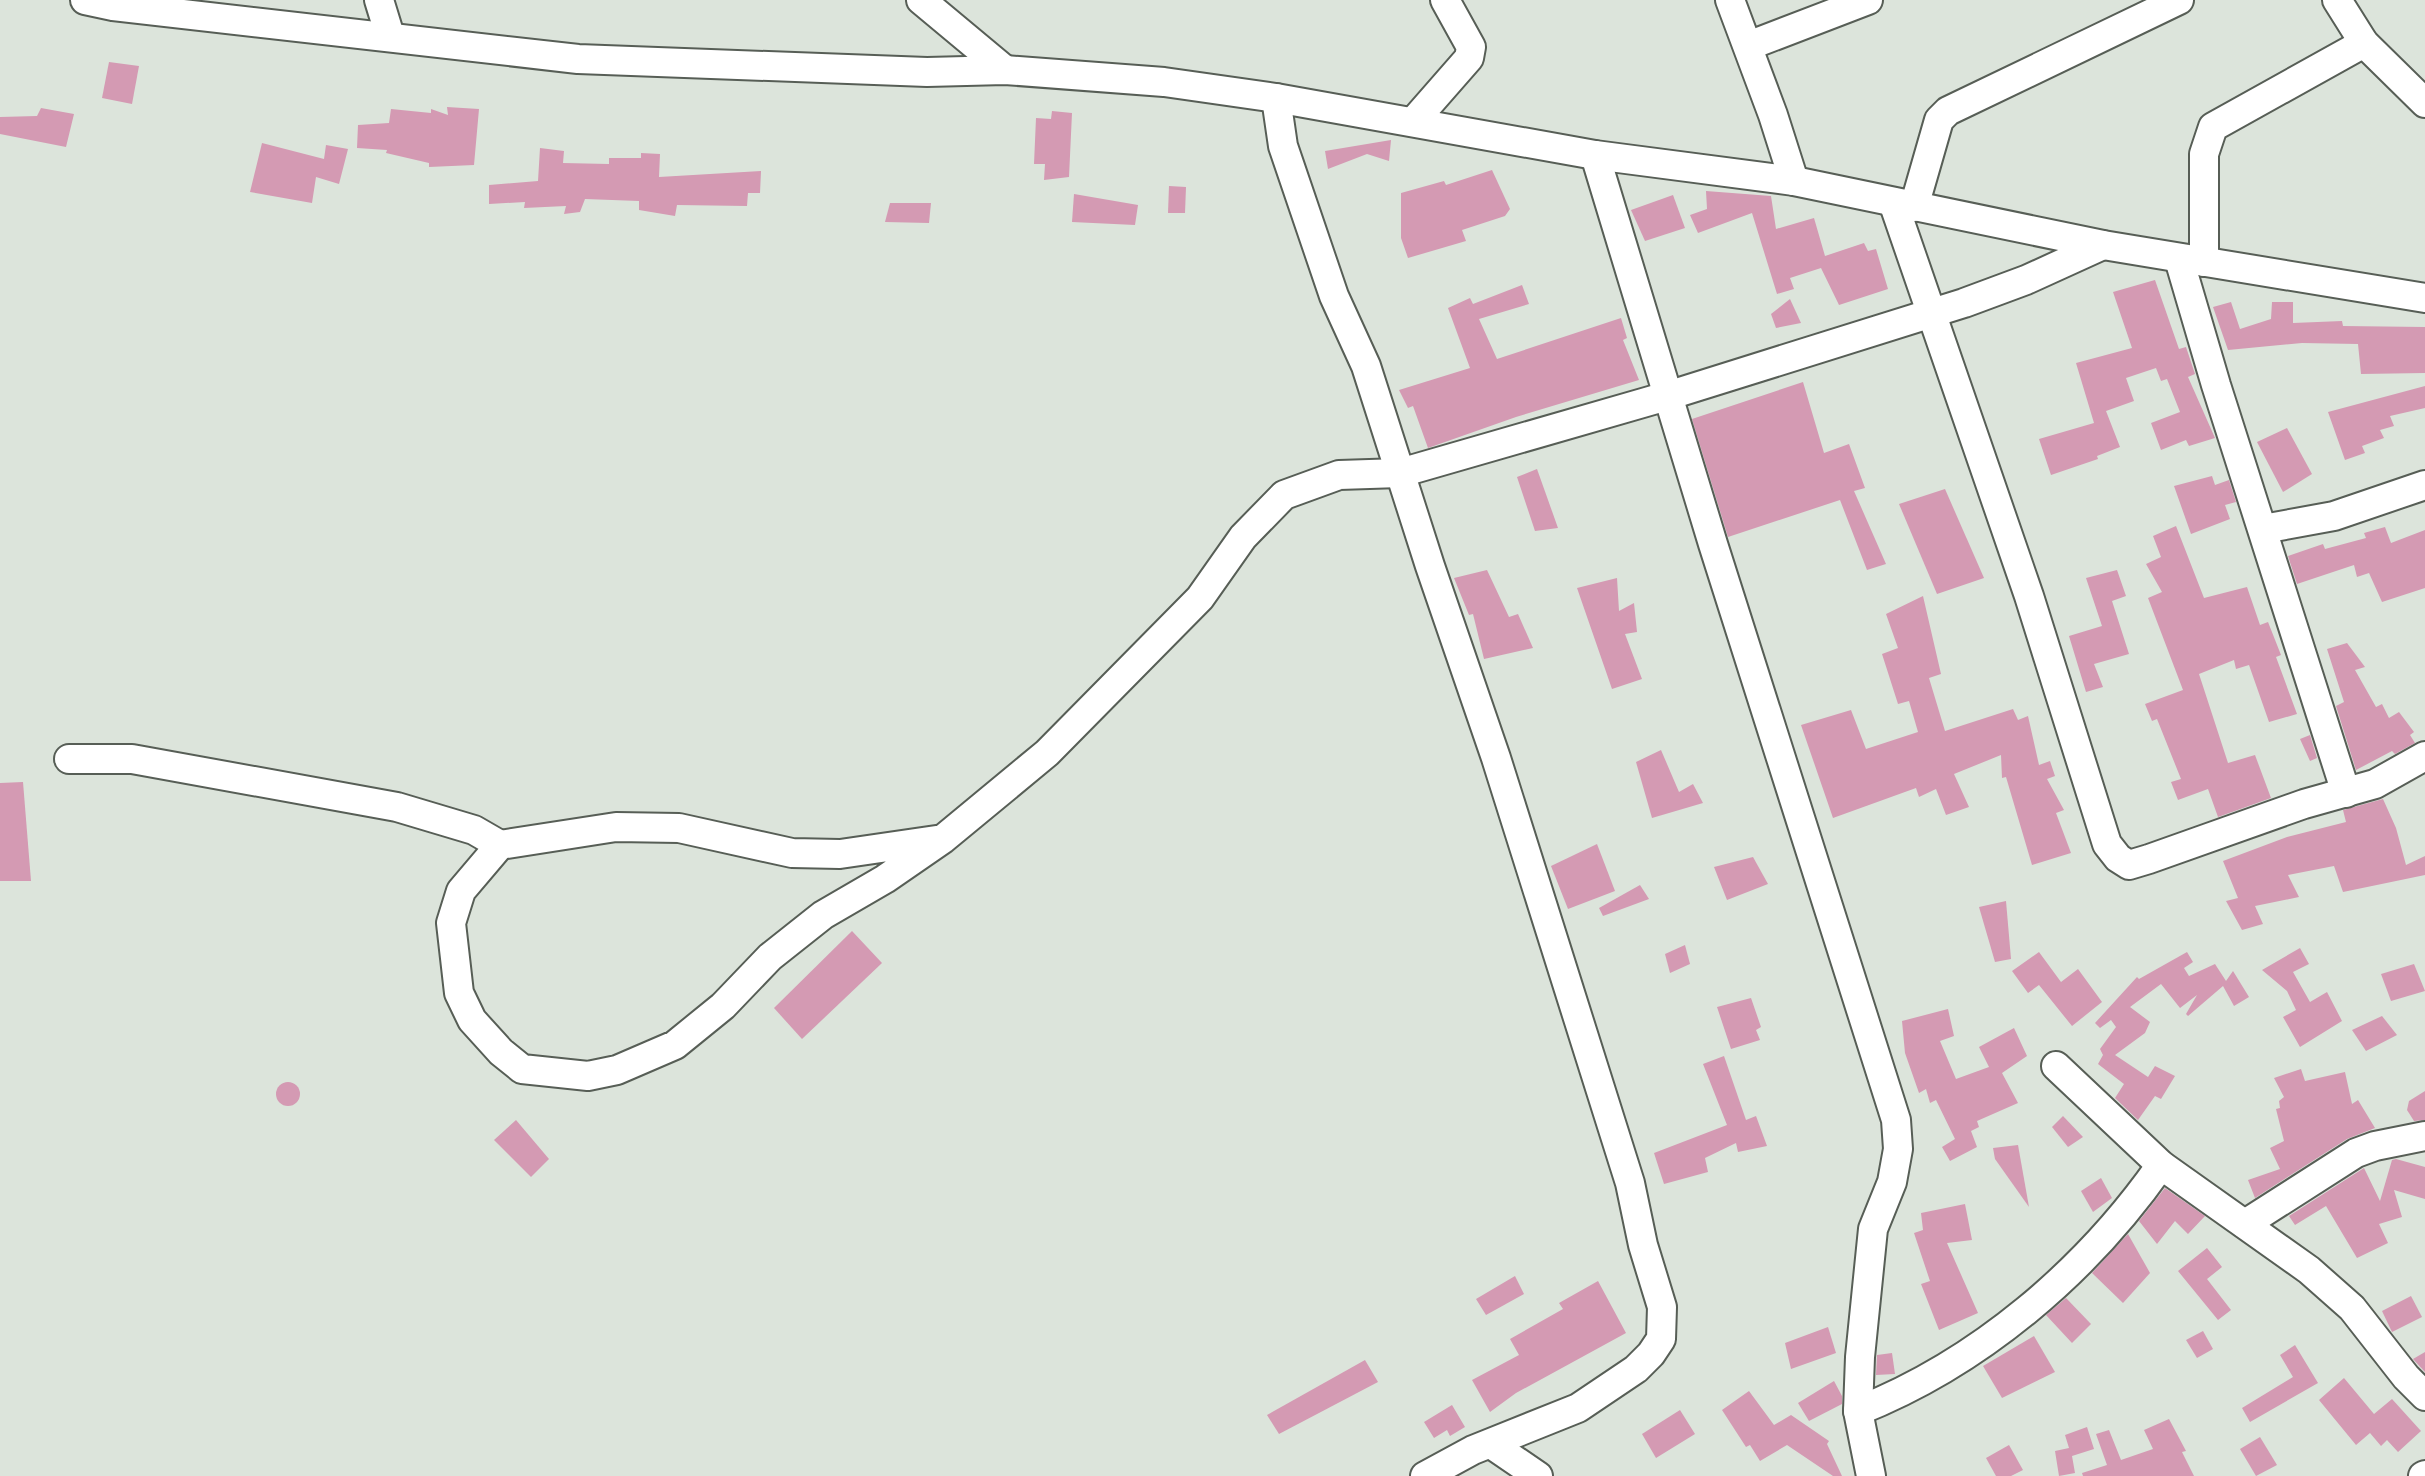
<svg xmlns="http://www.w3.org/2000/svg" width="2425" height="1476" viewBox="0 0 2425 1476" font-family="'Varela Round',sans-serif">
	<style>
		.building { fill: #d49ab3 }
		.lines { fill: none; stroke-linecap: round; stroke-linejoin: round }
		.minor-casing { stroke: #575e56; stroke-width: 32 }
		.minor { stroke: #fff; stroke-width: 28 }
	</style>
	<rect width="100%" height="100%" fill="#dce4db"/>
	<g class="building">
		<polygon points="109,62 139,66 132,104 102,98"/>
		<polygon points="447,107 479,109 474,165 429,167 429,163 386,153 387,150 357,148 358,125 389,123 391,109 431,113 431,109 448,115"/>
		<polygon points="41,108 74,114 66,147 0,134 0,117 37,116"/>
		<polygon points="1052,111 1072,113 1069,177 1044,180 1045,164 1034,164 1036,118 1051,119"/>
		<polygon points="1391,140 1389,161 1367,154 1328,169 1325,151"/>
		<polygon points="262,143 324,159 326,145 348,149 339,184 316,177 312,203 250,192"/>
		<polygon points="540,148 564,151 563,163 609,164 609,158 641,158 641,153 660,154 659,177 761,171 760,193 748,193 747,206 677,205 675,216 639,210 639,201 585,199 580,212 564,214 566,206 524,208 525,202 489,204 489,185 538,181"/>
		<polygon points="1492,170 1510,209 1505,216 1462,230 1466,241 1408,258 1401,238 1401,193 1444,181 1446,185"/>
		<polygon points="1169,186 1186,187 1185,213 1168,213"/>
		<polygon points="1706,191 1771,196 1776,229 1814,218 1825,256 1864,243 1868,251 1876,249 1888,289 1839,305 1821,268 1790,278 1794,289 1777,294 1752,213 1698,233 1690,215 1707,209"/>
		<polygon points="1074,194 1138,205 1135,225 1072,222"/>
		<polygon points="1673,195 1685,228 1645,241 1631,210"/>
		<polygon points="890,203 931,203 929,223 885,222"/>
		<polygon points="2155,280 2179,349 2186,347 2195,374 2188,377 2215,438 2189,446 2186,440 2161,450 2151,423 2180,412 2167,379 2161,381 2156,368 2126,378 2134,401 2106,411 2120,447 2097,456 2098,459 2051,475 2039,439 2094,423 2076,363 2132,348 2113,292"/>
		<polygon points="1522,285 1529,304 1479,319 1497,359 1621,318 1627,338 1623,340 1639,380 1516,417 1428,448 1413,406 1408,408 1399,390 1470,368 1448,308 1470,298 1473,304"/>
		<polygon points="1790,299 1801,323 1776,328 1771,314"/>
		<polygon points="2231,302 2240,329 2271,319 2272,302 2293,302 2293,323 2342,321 2343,326 2425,327 2425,373 2361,374 2358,344 2302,343 2228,350 2213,307"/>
		<polygon points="1803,382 1824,453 1849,444 1865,488 1854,491 1886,564 1867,570 1840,500 1728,537 1692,419"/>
		<polygon points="2425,386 2425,408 2390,416 2394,426 2380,430 2384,438 2362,446 2365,453 2345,460 2328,412"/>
		<polygon points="2287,428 2312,474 2283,492 2257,442"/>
		<polygon points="1537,469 1558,528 1535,531 1517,477"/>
		<polygon points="2212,476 2215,485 2229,480 2236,502 2225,505 2230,519 2191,534 2174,486"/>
		<polygon points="1945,489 1984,578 1937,594 1899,504"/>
		<polygon points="2176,526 2204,598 2247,587 2260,625 2268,622 2281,655 2276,657 2297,714 2269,722 2249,665 2236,669 2234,660 2199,674 2228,763 2255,755 2271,798 2218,817 2208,789 2178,800 2171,782 2181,779 2157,719 2152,721 2145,704 2183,690 2148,598 2162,592 2146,564 2161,557 2153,536"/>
		<polygon points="2385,527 2391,543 2425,530 2425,588 2382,602 2369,573 2357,577 2354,565 2297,584 2288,556 2323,544 2325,549 2366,538 2364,533"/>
		<polygon points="1487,570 1509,617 1518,614 1533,648 1484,659 1473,614 1469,615 1454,578"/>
		<polygon points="2117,570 2126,596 2112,601 2129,654 2094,664 2103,687 2086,692 2069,636 2102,626 2086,578"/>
		<polygon points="1617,578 1619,611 1634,603 1637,632 1625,634 1642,679 1612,689 1577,588"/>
		<polygon points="1923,596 1941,674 1929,678 1945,731 2013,709 2018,720 2028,716 2039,765 2050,761 2055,776 2047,779 2064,810 2056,813 2071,853 2032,865 2006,777 2002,778 2001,755 1954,774 1969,807 1946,815 1936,789 1919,797 1916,788 1833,818 1801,725 1851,710 1866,749 1918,732 1909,701 1898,704 1882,654 1898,648 1886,614"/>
		<polygon points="2347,643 2365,667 2355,670 2376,707 2382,704 2389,718 2399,712 2414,732 2410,735 2415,743 2395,754 2392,751 2356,770 2336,706 2344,702 2327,649"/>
		<polygon points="2310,735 2317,758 2310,761 2300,739"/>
		<polygon points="1661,750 1679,792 1693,784 1703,803 1652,818 1636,762"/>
		<polygon points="23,782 31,881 0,881 0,783"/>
		<polygon points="2383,799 2396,828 2406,865 2425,856 2425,875 2343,892 2334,866 2288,875 2299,897 2255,906 2263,924 2242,930 2226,901 2238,898 2223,861 2287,837 2346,822 2343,810"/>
		<polygon points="1597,844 1615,891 1568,909 1551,866"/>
		<polygon points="1753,857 1768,884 1727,900 1714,867"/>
		<polygon points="1640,885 1649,899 1603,916 1599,908"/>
		<polygon points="2006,901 2011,959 1995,962 1979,907"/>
		<polygon points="852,931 882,963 802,1039 774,1008"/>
		<polygon points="1685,945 1690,964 1670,973 1665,954"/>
		<polygon points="2300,948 2309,964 2293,972 2310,1002 2327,992 2342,1021 2300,1047 2283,1017 2296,1010 2287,991 2262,970"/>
		<polygon points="2039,952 2061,982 2078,969 2102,1002 2072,1026 2039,985 2028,993 2012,971"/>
		<polygon points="2187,952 2193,962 2184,968 2189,976 2215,964 2226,981 2233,971 2249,997 2234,1006 2223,986 2188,1016 2186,1014 2197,995 2180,1008 2161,984 2130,1007 2150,1022 2145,1033 2115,1055 2148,1077 2155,1066 2175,1076 2161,1099 2155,1096 2138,1120 2115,1098 2124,1084 2098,1064 2103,1055 2100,1049 2116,1027 2111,1020 2100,1028 2095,1023 2137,977 2139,979"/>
		<polygon points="2414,964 2425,991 2391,1001 2381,974"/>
		<polygon points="1751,998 1761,1027 1756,1030 1760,1040 1731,1049 1717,1007"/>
		<polygon points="1948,1009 1954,1036 1940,1041 1956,1079 1989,1067 1979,1047 2014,1028 2027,1056 2002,1073 2018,1103 1977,1121 1979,1127 1971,1131 1977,1147 1950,1161 1942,1147 1955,1139 1936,1100 1930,1103 1926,1089 1919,1093 1905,1053 1902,1021"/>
		<polygon points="2382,1016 2397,1035 2366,1051 2352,1030"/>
		<polygon points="1724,1056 1746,1120 1756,1116 1767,1146 1738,1152 1736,1143 1705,1158 1708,1172 1664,1184 1654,1153 1727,1125 1703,1064"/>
		<polygon points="2301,1069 2305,1081 2345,1072 2352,1104 2358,1100 2375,1128 2347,1139 2255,1198 2248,1180 2280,1169 2270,1148 2284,1141 2276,1109 2280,1108 2279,1101 2284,1097 2274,1078"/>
		<circle cx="288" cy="1094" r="12"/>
		<polygon points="2425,1091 2425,1120 2414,1121 2407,1110 2409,1101"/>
		<polygon points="2063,1116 2083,1137 2068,1147 2052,1127"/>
		<polygon points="516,1120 549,1159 531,1177 494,1140"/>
		<polygon points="2018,1145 2029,1207 1995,1159 1993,1148"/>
		<polygon points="2396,1159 2425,1167 2425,1199 2394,1190 2402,1217 2379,1224 2388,1243 2357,1258 2326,1206 2295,1225 2289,1216 2364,1168 2380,1201 2392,1160"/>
		<polygon points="2101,1178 2112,1198 2093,1212 2081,1191"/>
		<polygon points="2165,1188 2205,1216 2188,1234 2175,1221 2157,1244 2139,1221"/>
		<polygon points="1965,1204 1972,1240 1947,1243 1978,1313 1939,1330 1921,1284 1930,1281 1914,1233 1923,1230 1921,1213"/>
		<polygon points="2128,1234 2150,1273 2123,1303 2092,1273"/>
		<polygon points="2207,1248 2222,1267 2207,1279 2231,1310 2218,1320 2178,1271"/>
		<polygon points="1515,1276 1524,1294 1486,1315 1476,1299"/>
		<polygon points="1598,1281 1626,1333 1516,1393 1490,1412 1472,1380 1519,1355 1510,1339 1563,1309 1559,1303"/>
		<polygon points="2411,1296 2422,1317 2392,1332 2382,1311"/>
		<polygon points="2066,1298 2091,1324 2072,1343 2046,1315"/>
		<polygon points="1828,1327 1836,1353 1791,1369 1785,1343"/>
		<polygon points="2203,1331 2213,1349 2197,1358 2186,1340"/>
		<polygon points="2034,1336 2055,1372 2002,1398 1983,1366"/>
		<polygon points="2295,1345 2318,1383 2250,1422 2242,1408 2293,1377 2280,1355"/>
		<polygon points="2425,1352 2425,1372 2413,1359"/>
		<polygon points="1892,1353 1895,1374 1876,1375 1877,1355"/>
		<polygon points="1365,1360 1378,1382 1279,1434 1267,1415"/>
		<polygon points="2344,1378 2374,1414 2392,1399 2421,1431 2398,1452 2387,1440 2381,1446 2370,1433 2356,1445 2319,1400"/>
		<polygon points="1834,1381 1842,1396 1842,1404 1809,1421 1798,1403"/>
		<polygon points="1749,1391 1774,1425 1791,1415 1829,1441 1827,1444 1842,1476 1833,1476 1787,1445 1760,1461 1750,1445 1746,1447 1722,1410"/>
		<polygon points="1452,1405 1465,1427 1450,1436 1447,1430 1434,1438 1424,1422"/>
		<polygon points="1680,1410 1695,1434 1656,1458 1642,1434"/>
		<polygon points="2169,1419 2186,1451 2182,1452 2194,1476 2083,1476 2082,1473 2107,1465 2096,1434 2109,1430 2121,1460 2153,1449 2144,1430"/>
		<polygon points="2087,1427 2094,1449 2072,1456 2075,1473 2059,1476 2055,1451 2069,1448 2065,1435"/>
		<polygon points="2260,1437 2277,1465 2256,1476 2240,1449"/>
		<polygon points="2009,1445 2023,1470 2011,1476 1996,1476 1986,1458"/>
	</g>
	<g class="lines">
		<defs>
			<g id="minor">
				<polyline points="85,0 113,6 578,59 927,72 1005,70 1164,82 1276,98 1595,155 1794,181 2103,245 2425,298"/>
				<polyline points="379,0 390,36"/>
				<polyline points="921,0 1005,70"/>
				<polyline points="1730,0 1773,115 1794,181"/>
				<polyline points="2337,0 2364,43 2425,103"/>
				<polyline points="1748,46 1868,0"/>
				<polyline points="1276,98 1283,146 1334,296 1366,366 1430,566 1496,758 1630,1183 1643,1245 1662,1307 1661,1339 1651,1354 1636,1369 1578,1408 1473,1450 1425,1476"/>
				<polyline points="1413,122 1469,58 1471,47 1445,0"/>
				<polyline points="1595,155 1713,544 1896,1120 1898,1149 1892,1182 1873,1229 1860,1357 1858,1411 1871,1476"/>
				<polyline points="1893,202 2029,596 2107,844 2118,858 2129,865 2149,859 2304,804 2375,784 2425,756"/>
				<polyline points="1914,207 1939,120 1948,111 2179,0"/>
				<polyline points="2179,259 2216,385 2346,793"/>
				<polyline points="2204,262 2204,154 2213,127 2364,43"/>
				<polyline points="2263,529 2334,516 2425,485"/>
				<polyline points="69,759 132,759 397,807 474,830 500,845"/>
				<polyline points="943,839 840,854 792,853 679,828 616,827 500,845 461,891 451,923 459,993 472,1020 501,1052 522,1069 588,1076 617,1070 675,1045 723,1006 770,957 823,915 885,879 943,839 1047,753 1200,598 1243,537 1284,495 1339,475 1400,473 1667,396 1964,303 2026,280 2103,245"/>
				<polyline points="2056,1066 2161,1165 2309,1270 2352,1308 2406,1377 2425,1396"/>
				<polyline points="2245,1224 2356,1153 2375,1146 2425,1136"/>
				<path d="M 1858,1411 C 1979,1363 2086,1272 2161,1165"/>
				<polyline points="1491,1444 1538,1476"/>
				<polyline points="2423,1476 2425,1475"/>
			</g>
		</defs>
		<use href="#minor" class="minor-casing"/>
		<use href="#minor" class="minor"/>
	</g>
</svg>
